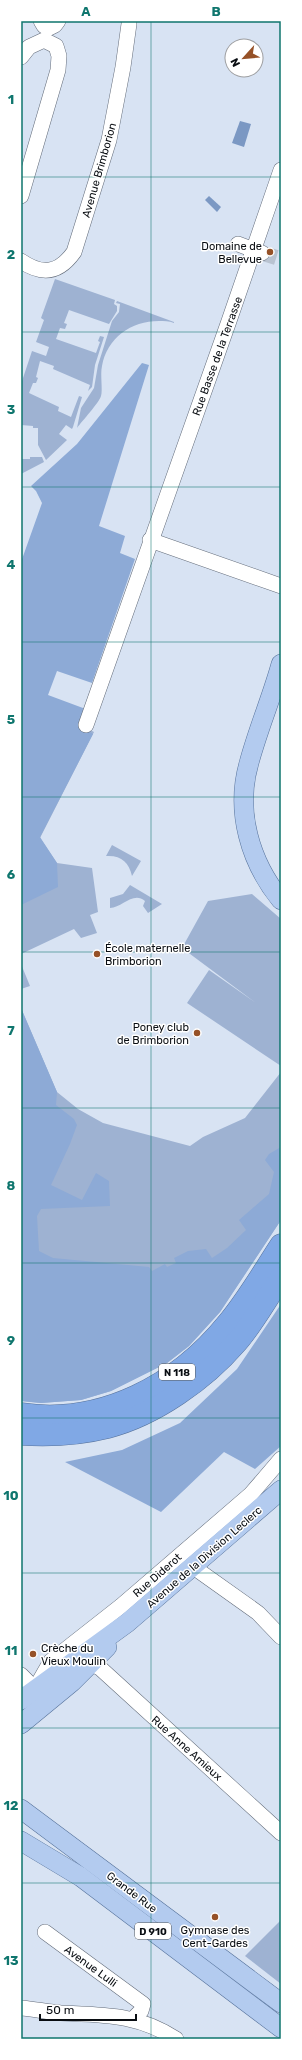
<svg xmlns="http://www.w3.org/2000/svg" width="302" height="2060" viewBox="0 0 302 2060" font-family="Rubik,sans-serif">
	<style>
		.green { fill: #9eb2d2 }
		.forest { fill: #8daad6 }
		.water { fill: #7b98c3 }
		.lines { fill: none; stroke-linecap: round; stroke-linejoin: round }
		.minor-tunnel { stroke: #b9c3d1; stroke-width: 15; stroke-dasharray: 15 8; stroke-linecap: butt }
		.minor-casing { stroke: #636c7a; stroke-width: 16 }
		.major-casing { stroke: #56729b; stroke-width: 20 }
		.highway-casing { stroke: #56729b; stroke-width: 23 }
		.minor { stroke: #fff; stroke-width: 15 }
		.major { stroke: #b3cbef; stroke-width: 19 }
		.highway { stroke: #80a8e5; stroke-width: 22 }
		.grid { fill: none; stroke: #0f766e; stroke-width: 1; stroke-opacity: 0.55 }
		.poi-dot { fill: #965127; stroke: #fff; stroke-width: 1.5 }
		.labels { text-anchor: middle; stroke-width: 3; stroke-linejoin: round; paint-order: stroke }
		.shield { fill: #fff; stroke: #535659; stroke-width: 1 }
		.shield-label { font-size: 10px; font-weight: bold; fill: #090d12 }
		.street-label { font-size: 11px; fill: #090d12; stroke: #fff }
		.poi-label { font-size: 11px; fill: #090d12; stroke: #fff; text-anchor: end }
		.neatline { fill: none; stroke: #0f766e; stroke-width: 1.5 }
		.grid-label { font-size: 13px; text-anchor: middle; font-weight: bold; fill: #0f766e }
	</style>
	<rect width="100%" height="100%" fill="#d8e3f3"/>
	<g class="green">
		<polygon points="55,279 115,300 114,304 117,306 117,311 109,324 69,310 64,323 67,324 65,329 60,328 56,339 96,353 100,342 98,341 100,336 104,337 95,365 92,387 88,391 90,385 53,369 54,366 40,361 36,377 38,378 36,383 33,383 29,393 59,407 58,411 71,417 79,396 82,397 73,427 72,429 66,425 59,434 67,440 46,460 38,445 38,428 33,428 33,426 21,425 21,384 32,351 46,356 49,347 36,342 44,320 41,318"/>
		<path d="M 117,301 L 174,322 L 174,323 C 169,321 164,321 159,321 C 131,321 107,338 102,366 C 100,374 103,391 101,396 C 99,403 82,421 77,428 L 81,408 L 94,388 L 98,365 L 112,321 L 119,312 L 120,304 L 116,303 Z"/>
		<polygon points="30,457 42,457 44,462 21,474 21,459 30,459"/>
		<polygon points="21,695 94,732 40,838 57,863 92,868 98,912 90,915 97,933 81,938 74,929 21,954"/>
		<path d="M 112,845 L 141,861 L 132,876 C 129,862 121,855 106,856 Z"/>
		<path d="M 130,885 L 162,904 L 148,913 L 143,906 L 145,901 C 133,891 122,908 110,908 L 110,898 L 123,894 Z"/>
		<polygon points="252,894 281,919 281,1066 187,1003 209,970 256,1003 182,948 208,901"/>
		<polygon points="21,964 30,986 21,989"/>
		<polygon points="21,1008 57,1092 78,1109 103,1123 190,1146 203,1137 245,1118 281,1072 281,1220 220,1312 189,1346 167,1363 111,1391 81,1400 41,1403 21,1401"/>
		<polygon points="281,1920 281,1984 245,1956"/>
	</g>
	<g class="forest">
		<polygon points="142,363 149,365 99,526 125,536 120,553 135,559 92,683 57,671 48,695 91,711 84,728 93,734 40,837 57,863 58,887 21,905 21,562 42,503 36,491 31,486 77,444"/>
		<polygon points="21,1008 57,1092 56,1105 74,1119 77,1125 70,1144 51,1185 82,1200 96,1173 109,1181 110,1206 41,1209 37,1216 39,1251 53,1258 149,1267 152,1271 165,1264 167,1267 176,1263 174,1258 188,1251 206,1249 212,1258 227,1248 246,1230 239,1220 269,1194 274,1172 265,1160 269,1154 281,1147 281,1220 220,1312 189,1346 167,1363 111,1391 81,1400 41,1403 21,1401"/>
		<polygon points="281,1304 281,1446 255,1469 224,1452 161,1512 65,1462 122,1450 180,1423 237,1369"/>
	</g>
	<g class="water">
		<polygon points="240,121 251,124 244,147 232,143"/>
		<polygon points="209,196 221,207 217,212 205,200"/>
	</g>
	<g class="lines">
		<polyline class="minor-tunnel" points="262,253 281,259"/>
		<defs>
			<g id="minor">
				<polyline points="41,21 44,26 49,28 55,25 58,21"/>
				<polyline points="21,57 29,47 44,40 56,46 59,56 58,70 21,196"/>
				<polyline points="238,244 262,253"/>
				<path d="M 21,261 C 43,276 59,273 74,252 L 109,140 L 123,67 L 129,24"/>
				<polyline points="150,540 281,586"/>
				<polyline points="86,725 229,321 281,170"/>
				<polyline points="192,1566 258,1613 281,1637"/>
				<polyline points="92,1664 100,1668 281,1833"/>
				<polyline points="21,1675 35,1689"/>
				<polyline points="35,1689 51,1661 121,1606 251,1494 281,1459"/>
				<polyline points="45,1932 143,2004 141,2011 134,2018"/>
				<path d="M 21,2008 C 34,2009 48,2012 61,2013 C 105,2015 138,2014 176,2039"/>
			</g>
			<g id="major">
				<path d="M 281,664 C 272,697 258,729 249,763 C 235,811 250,862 281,900"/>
				<polyline points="21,1700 127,1623 281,1490"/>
				<polyline points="21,1724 72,1682 107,1647"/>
				<polyline points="21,1809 281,2003"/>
				<polyline points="21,1841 81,1877 281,2028"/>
			</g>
			<g id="highway">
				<path d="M 21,1414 C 102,1426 178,1385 228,1323 C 248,1299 264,1271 281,1245"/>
				<path d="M 21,1434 C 50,1436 80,1434 108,1427 C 155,1415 205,1379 236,1343 C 253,1324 266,1299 281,1278"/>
			</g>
		</defs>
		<use href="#minor" class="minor-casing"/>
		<use href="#major" class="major-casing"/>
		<use href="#highway" class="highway-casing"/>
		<use href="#minor" class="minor"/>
		<use href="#major" class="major"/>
		<use href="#highway" class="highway"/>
	</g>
	<path class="grid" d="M 151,21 L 151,2039M 21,177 L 281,177M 21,332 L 281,332M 21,487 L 281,487M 21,642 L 281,642M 21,797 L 281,797M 21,952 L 281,952M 21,1108 L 281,1108M 21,1263 L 281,1263M 21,1418 L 281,1418M 21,1573 L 281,1573M 21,1728 L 281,1728M 21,1883 L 281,1883"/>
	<g class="poi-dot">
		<circle cx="270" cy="252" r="4"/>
		<circle cx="97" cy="954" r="4"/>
		<circle cx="197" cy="1033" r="4"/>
		<circle cx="33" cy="1654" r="4"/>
		<circle cx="215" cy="1917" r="4"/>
	</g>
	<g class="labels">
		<g class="shield">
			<rect x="159" y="1364" width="36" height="16" rx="3"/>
			<rect x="135" y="1923" width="36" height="16" rx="3"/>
		</g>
		<g class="shield-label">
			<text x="177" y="1376">N 118</text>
			<text x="153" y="1935">D 910</text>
		</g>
		<g class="street-label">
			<text transform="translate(99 170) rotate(-74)" y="4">Avenue Brimborion</text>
			<text transform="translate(217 356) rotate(-70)" y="4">Rue Basse de la Terrasse</text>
			<text transform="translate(204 1557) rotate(-41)" y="4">Avenue de la Division Leclerc</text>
			<text transform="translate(157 1575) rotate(-41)" y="4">Rue Diderot</text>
			<text transform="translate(187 1748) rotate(42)" y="4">Rue Anne Amieux</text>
			<text transform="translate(132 1892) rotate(37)" y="4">Grande Rue</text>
			<text transform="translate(91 1966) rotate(36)" y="4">Avenue Lulli</text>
		</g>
		<g class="poi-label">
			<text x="262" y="250">Domaine de<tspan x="262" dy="13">Bellevue</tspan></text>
			<text x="105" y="952" text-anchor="start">École maternelle<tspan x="105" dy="13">Brimborion</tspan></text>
			<text x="189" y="1031">Poney club<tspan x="189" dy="13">de Brimborion</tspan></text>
			<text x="41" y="1652" text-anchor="start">Crèche du<tspan x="41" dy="13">Vieux Moulin</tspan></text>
			<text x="215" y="1934" text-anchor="middle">Gymnase des<tspan x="215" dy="13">Cent-Gardes</tspan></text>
		</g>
	</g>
	<rect width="302" height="2060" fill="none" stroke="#ffffff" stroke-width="44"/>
	<g transform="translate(244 58) rotate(243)"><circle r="19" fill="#ffffff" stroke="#9d9ea0"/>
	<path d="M0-3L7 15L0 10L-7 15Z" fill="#965127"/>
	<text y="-6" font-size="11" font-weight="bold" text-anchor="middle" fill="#090d12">N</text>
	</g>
	<path d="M40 2014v6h96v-6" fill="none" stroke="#090d12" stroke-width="2"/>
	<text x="46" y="2014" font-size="12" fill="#090d12" stroke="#ffffff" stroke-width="3" paint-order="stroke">50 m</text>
	<rect x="22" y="22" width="258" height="2016" class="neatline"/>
	<g class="grid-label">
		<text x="86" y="16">A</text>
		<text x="216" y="16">B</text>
		<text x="11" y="104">1</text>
		<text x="11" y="259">2</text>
		<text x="11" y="414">3</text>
		<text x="11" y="569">4</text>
		<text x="11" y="724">5</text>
		<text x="11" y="879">6</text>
		<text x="11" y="1035">7</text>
		<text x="11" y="1190">8</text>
		<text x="11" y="1345">9</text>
		<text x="11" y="1500">10</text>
		<text x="11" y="1655">11</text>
		<text x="11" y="1810">12</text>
		<text x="11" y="1965">13</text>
	</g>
</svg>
